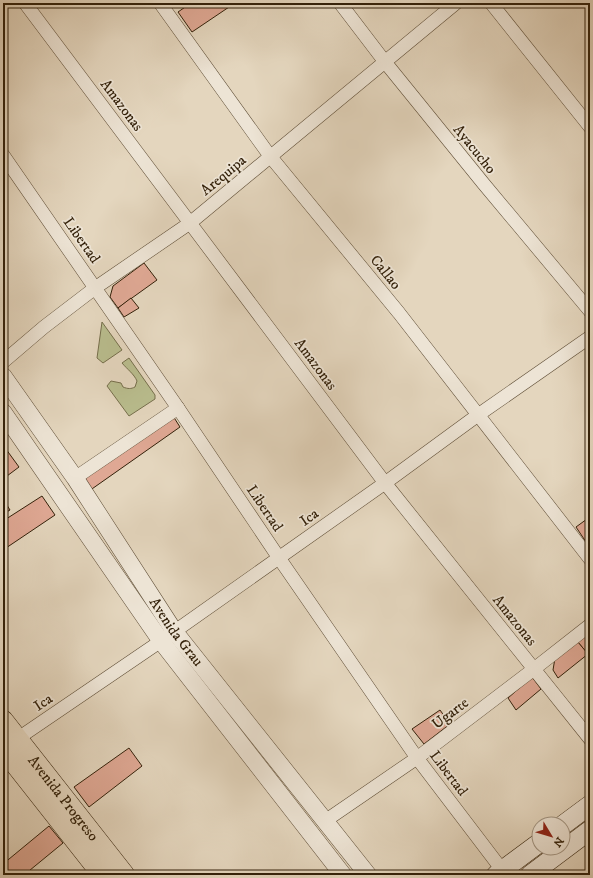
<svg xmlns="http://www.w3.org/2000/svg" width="593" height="878" viewBox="0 0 593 878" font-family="'IM FELL DW Pica',serif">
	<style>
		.green { fill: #b9bd8e; stroke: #766f4c }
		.building { fill: #dfa894; stroke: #33210a }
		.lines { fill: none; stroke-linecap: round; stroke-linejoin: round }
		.minor-casing { stroke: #5f4e37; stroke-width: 14 }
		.tertiary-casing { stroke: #5f4e37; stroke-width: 18 }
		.secondary-casing { stroke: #33210a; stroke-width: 20 }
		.primary-casing { stroke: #33210a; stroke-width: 22 }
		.minor { stroke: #ede4d5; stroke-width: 13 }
		.tertiary { stroke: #ede4d5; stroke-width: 17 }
		.secondary { stroke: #ede4d5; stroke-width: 19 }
		.primary { stroke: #e4d6be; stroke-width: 21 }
		.labels { text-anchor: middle; stroke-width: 3.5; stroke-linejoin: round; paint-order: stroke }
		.street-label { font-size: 15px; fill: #33210a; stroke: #ede4d5 }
	</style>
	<rect width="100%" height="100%" fill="#e4d6be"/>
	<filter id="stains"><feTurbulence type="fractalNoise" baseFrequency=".005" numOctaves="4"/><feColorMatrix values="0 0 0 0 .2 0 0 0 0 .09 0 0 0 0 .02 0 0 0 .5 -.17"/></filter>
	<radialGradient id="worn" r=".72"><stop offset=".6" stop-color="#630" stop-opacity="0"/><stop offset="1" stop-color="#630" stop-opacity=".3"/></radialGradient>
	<g class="green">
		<polygon points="102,322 122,350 103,363 97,358"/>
		<path d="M 129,358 L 155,395 L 155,399 L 129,416 L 107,386 L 111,381 L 121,383 L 123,387 C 128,389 131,389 135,387 L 137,381 C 134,374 127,369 122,363 Z"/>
	</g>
	<g class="building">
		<polygon points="191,3 235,3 192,32 178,12"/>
		<polygon points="144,263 157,280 118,308 110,297 113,286"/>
		<polygon points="131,298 139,308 124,317 118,308"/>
		<polygon points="173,416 180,427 89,491 84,484 87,474"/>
		<polygon points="3,445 19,467 3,479"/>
		<polygon points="42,496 55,515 3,550 3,521"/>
		<polygon points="3,499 10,510 3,514"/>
		<polygon points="587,519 590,522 590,548 576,527"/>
		<polygon points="590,632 590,653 588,654 577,641"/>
		<polygon points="577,641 588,654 558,678 553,670 555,658"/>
		<polygon points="532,677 541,689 516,710 508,698"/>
		<polygon points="440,710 450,724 424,744 412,729"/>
		<polygon points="129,748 142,766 89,807 74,787"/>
		<polygon points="49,826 63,843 24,875 3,875 3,864"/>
	</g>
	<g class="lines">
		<defs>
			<g id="minor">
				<polyline points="25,3 385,483 590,739"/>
				<polyline points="160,3 270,156 399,313 590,559"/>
				<polyline points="340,3 385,62 483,183 590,311"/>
				<polyline points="491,3 590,127"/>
				<polyline points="3,155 178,408 279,558 417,758 506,875"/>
				<polyline points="3,362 44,327 95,288 190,223 456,3"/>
				<polyline points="75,478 178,408"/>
				<polyline points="10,738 17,739 161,641 385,483 478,415 590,337"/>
				<polyline points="325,821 417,758 534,669 590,625"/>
			</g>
			<g id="tertiary">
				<path id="s1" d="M 3,376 L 75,478 L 174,631 L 368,875"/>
				<polyline points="3,412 161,641 343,875"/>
			</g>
			<g id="secondary">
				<polyline points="563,825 590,805"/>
				<polyline points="496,875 539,843"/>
				<polyline points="530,875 590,830"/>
			</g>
			<g id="primary">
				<path id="s2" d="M 3,721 L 124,875"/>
				<polyline points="3,748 103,875"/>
			</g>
		</defs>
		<use href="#minor" class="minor-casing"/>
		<use href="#tertiary" class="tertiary-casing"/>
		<use href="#secondary" class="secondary-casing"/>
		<use href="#primary" class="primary-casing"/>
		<use href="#minor" class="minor"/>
		<use href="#tertiary" class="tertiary"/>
		<use href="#secondary" class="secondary"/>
		<use href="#primary" class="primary"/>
	</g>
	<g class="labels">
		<g class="street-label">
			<text transform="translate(122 105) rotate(53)" y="5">Amazonas</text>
			<text transform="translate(475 149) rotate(51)" y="5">Ayacucho</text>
			<text transform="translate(223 175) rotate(-40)" y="5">Arequipa</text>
			<text transform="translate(82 240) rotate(55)" y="5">Libertad</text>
			<text transform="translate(386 272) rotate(51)" y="5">Callao</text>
			<text transform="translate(316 364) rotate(53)" y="5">Amazonas</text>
			<text transform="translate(265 508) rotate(56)" y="5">Libertad</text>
			<text transform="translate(309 517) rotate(-35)" y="5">Ica</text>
			<text transform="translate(515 620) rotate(51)" y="5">Amazonas</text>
			<text dy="5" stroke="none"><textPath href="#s1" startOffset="309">Avenida Grau</textPath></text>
			<text transform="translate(43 702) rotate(-34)" y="5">Ica</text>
			<text transform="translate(450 713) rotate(-37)" y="5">Ugarte</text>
			<text transform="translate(449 773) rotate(53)" y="5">Libertad</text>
			<text dy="5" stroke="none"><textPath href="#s2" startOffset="98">Avenida Progreso</textPath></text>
		</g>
	</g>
	<rect width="593" height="878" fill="none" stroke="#e4d6be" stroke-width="16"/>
	<rect x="4" y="4" width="585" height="870" fill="none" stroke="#33210a" stroke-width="2"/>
	<rect x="8" y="8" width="577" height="862" fill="none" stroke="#33210a"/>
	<g transform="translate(551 836) rotate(128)"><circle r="19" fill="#ede4d5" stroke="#a39684"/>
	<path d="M0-3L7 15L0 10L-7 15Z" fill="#8f2418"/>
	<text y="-6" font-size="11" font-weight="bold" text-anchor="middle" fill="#33210a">N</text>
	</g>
	<rect width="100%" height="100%" filter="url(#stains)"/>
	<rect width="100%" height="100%" fill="url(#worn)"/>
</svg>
